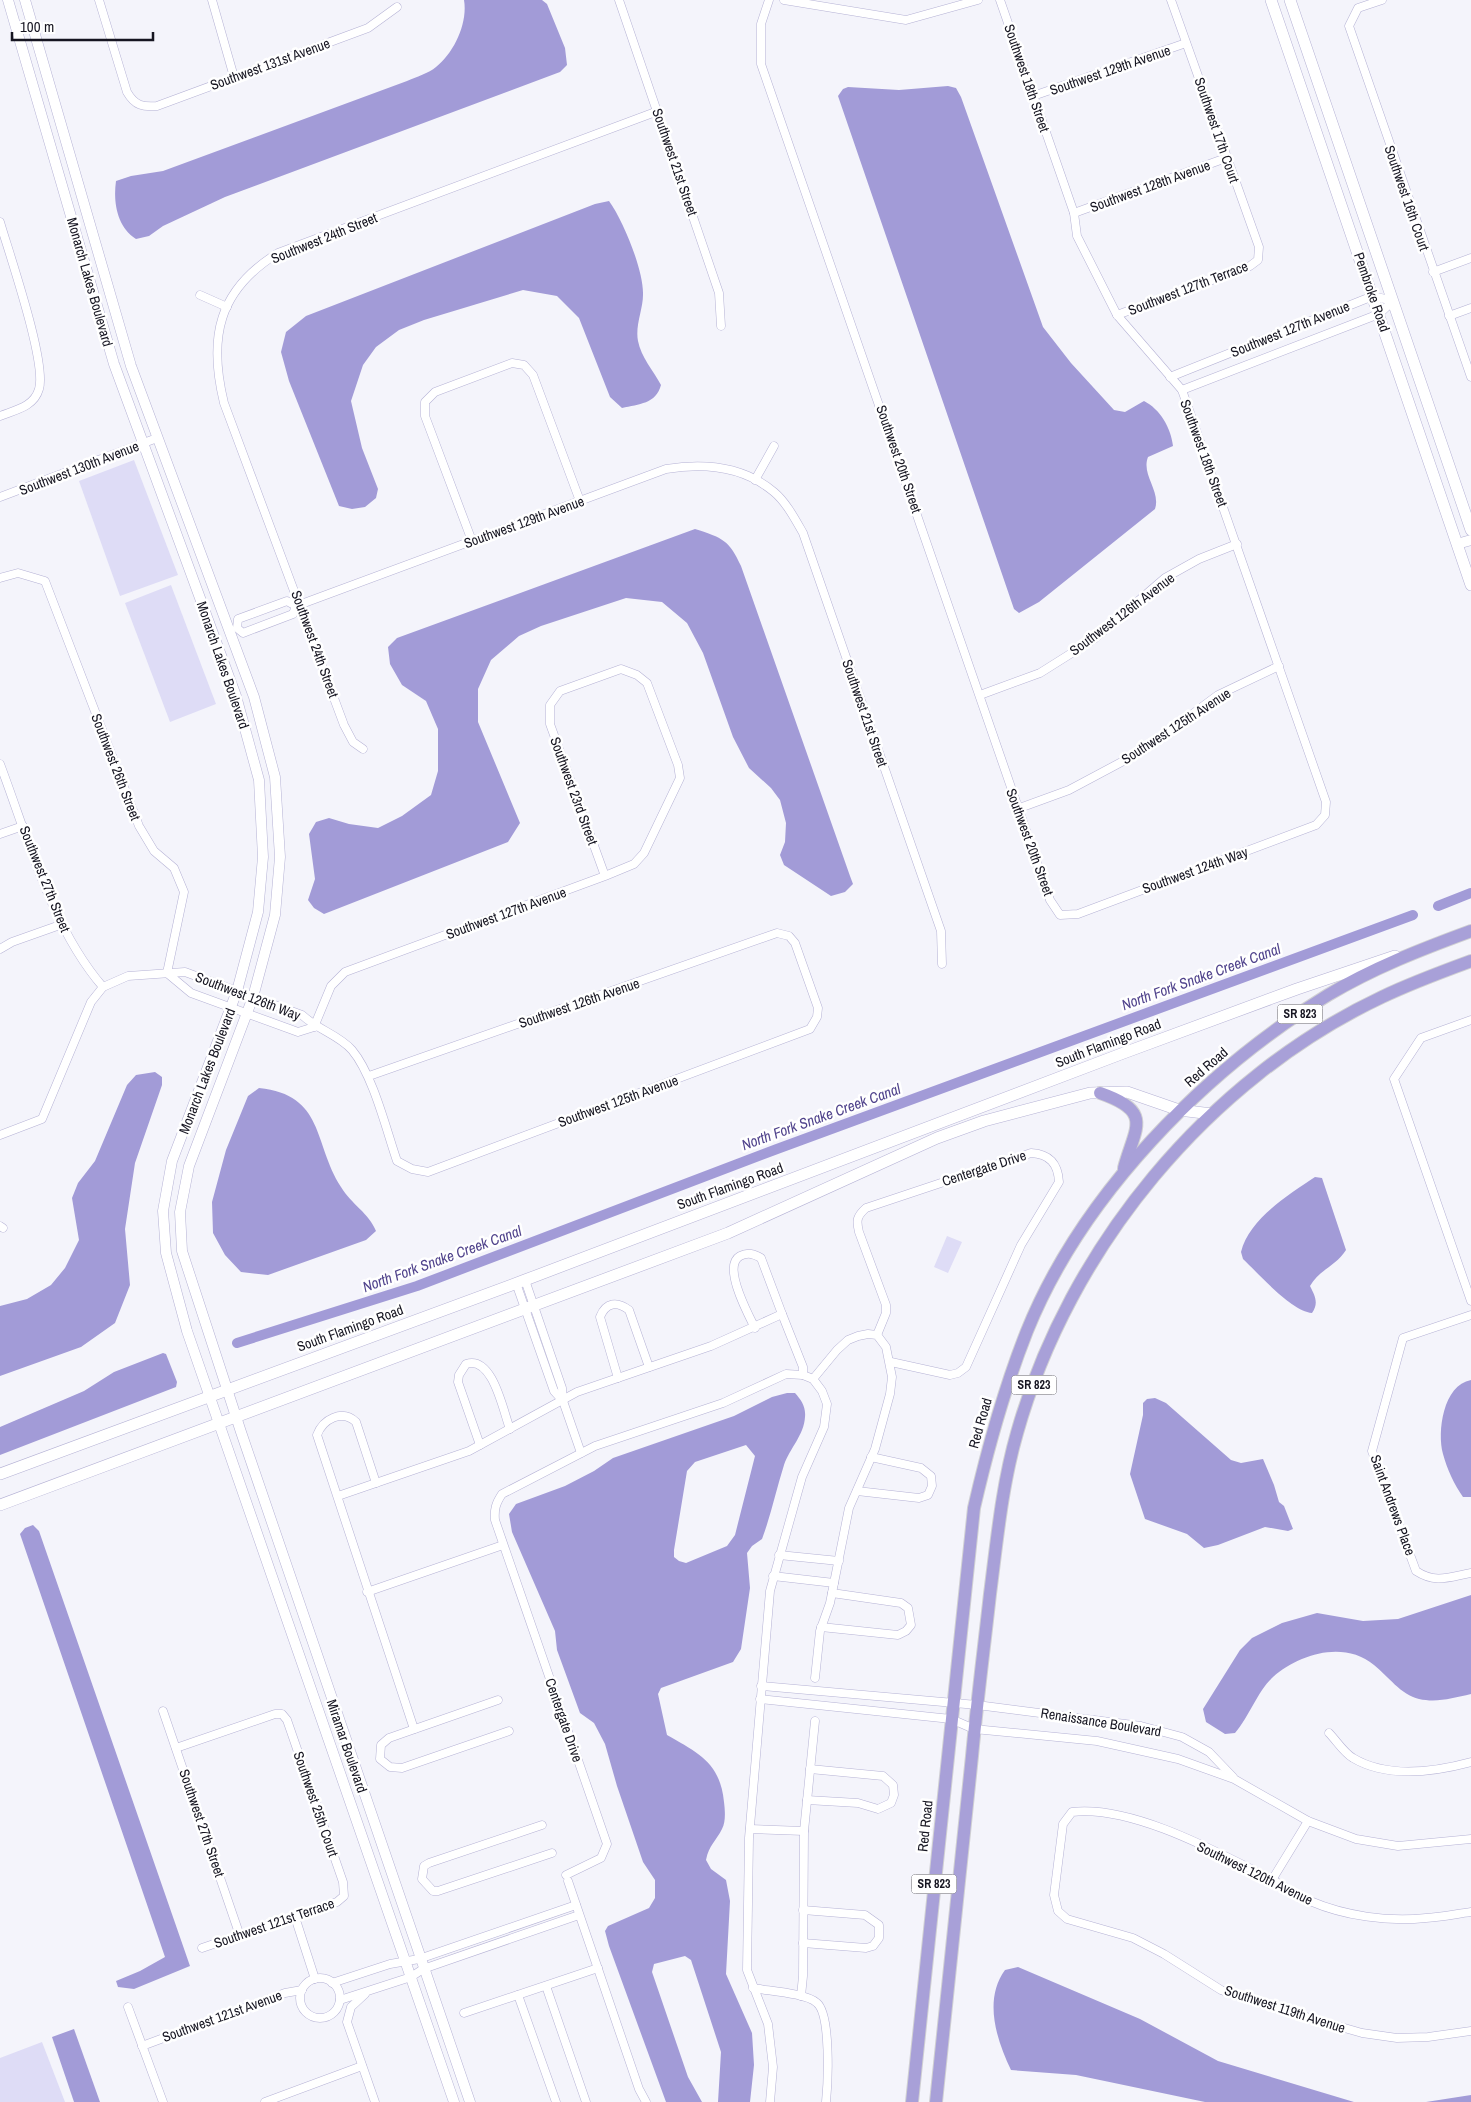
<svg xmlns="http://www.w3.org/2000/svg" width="1471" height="2102" viewBox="0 0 1471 2102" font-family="'Archivo Narrow',sans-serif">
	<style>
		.green { fill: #dedcf6 }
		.water { fill: #a29bd7; fill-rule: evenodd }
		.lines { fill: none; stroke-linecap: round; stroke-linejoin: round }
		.canal { stroke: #a29bd7; stroke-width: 10 }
		.minor-casing { stroke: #b5b2d5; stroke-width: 9 }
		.tertiary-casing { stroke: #b5b2d5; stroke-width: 11 }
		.secondary-casing { stroke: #b5b2d5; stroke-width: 12 }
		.trunk-casing { stroke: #d0d0d3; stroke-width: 14 }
		.minor { stroke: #fff; stroke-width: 8 }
		.tertiary { stroke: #fff; stroke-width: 10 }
		.secondary { stroke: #fff; stroke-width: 11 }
		.trunk { stroke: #a8a0d8; stroke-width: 12 }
		.labels { text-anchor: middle; stroke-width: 5; stroke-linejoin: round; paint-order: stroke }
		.shield { fill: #fff; stroke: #5c5b64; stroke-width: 1 }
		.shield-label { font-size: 12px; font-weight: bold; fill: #161521 }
		.street-label { font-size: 14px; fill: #161521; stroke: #fff }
		.water-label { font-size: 15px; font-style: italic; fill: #50438c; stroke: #fff }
	</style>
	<rect width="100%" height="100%" fill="#f4f4fb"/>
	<g class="green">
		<polygon points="134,460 178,575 120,596 79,481"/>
		<polygon points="171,585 216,704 170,722 125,603"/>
		<polygon points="947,1236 962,1242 948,1273 934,1267"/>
		<polygon points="42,2042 65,2102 0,2102 0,2058"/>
	</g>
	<g class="water">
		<path d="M 464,0 L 542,0 L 547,4 L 565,48 L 567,65 L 560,72 L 225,197 L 163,226 L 149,236 L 136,239 C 117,227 113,202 116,181 L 131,176 L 163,171 L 407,81 C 416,77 429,73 436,67 C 454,53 468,23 464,0 Z"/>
		<path d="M 948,86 L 956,88 L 961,97 L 1043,327 L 1071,363 L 1114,410 L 1125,412 L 1144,401 C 1160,409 1171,428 1173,446 L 1148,457 C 1141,475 1161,491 1155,509 L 1039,602 L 1019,613 L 1014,609 L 838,96 L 843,89 L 848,87 L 899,90 Z"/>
		<path d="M 609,201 C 623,220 644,271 643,295 C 643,309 635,326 638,341 C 641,357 653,370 661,385 C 656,404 639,404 622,408 L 610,397 L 579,318 L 557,296 L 523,290 L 424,320 L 399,330 L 376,347 L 363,365 L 351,401 L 362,448 L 378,489 L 376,498 L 365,507 L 352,509 L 339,506 L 289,381 L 281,352 L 286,332 L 306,316 L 595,204 Z"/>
		<path d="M 695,529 C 723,538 729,540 741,566 L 850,876 L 853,884 L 845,892 L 831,896 L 784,865 L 780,855 L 785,842 L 786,823 L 780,800 L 771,788 L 749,768 L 733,737 L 703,653 L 687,623 L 662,602 L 626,598 L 541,626 L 519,636 L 491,660 L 478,689 L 478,722 L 520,823 L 508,842 L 324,914 L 314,908 L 308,900 L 315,879 L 309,834 L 316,822 L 329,818 L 349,824 L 378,828 L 402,816 L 431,795 L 438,771 L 438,729 L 426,701 L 402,685 L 390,664 L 388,647 L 397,638 Z"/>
		<polygon points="155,1072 162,1077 162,1085 135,1163 125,1229 130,1285 115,1323 81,1347 0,1376 0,1306 27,1299 51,1285 65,1268 79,1240 72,1198 78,1183 95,1161 127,1085 136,1075"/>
		<path d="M 259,1088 C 325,1095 313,1143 341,1187 C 351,1204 369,1213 376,1231 L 366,1240 L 268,1275 L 241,1272 L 225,1255 L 213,1233 L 212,1202 L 226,1150 L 248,1096 Z"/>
		<path d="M 1315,1177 L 1322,1178 L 1346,1250 C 1336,1266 1319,1270 1310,1286 C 1315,1296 1319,1303 1312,1313 C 1291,1311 1259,1274 1243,1259 L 1241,1252 C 1249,1219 1288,1195 1315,1177 Z"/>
		<polygon points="163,1353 166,1354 177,1382 176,1387 0,1455 0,1427 84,1391 114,1372"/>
		<path d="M 1471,1380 L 1471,1497 L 1463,1497 C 1454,1484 1447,1469 1443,1454 C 1437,1432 1443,1385 1471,1380 Z"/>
		<path d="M 787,1393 L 795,1393 C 801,1400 806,1406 805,1417 C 804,1435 790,1448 784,1465 C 776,1490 771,1515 762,1539 L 752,1546 L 747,1553 L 750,1588 L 741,1649 L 733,1662 L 661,1688 L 658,1694 L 667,1735 C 698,1753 720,1762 724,1802 C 725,1810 726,1822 722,1829 C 716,1841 709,1845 706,1860 L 711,1869 L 726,1880 L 730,1901 L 726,1974 L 752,2033 L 754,2065 L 750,2102 L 718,2102 L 721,2052 L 691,1960 L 685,1956 L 654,1964 L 652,1972 L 688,2077 L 702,2102 L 666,2102 L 609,1946 L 605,1931 L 608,1926 L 649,1908 L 655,1898 L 655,1880 L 643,1862 L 617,1786 L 605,1744 L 594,1723 L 580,1713 L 557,1650 L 555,1631 L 512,1532 L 509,1514 L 516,1504 L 565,1486 L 594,1471 L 613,1458 L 734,1416 L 772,1397 ZM 746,1445 L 755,1456 L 735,1535 L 727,1546 L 686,1563 L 679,1561 L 674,1557 L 674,1550 L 687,1471 L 695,1462 Z"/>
		<polygon points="1155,1398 1166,1403 1231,1460 1241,1463 1263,1459 1274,1485 1279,1502 1284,1506 1293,1529 1288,1531 1265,1527 1218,1545 1204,1548 1187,1534 1145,1519 1130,1474 1143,1415 1143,1403 1147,1399"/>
		<polygon points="33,1525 39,1531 190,1966 134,1989 118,1987 116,1981 140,1971 165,1957 20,1534 25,1528"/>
		<path d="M 1471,1595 L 1471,1694 C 1453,1698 1437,1703 1419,1699 C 1401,1695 1388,1676 1374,1665 C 1344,1640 1299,1654 1273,1677 C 1258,1690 1249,1717 1235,1733 L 1225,1734 L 1206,1722 L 1203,1709 L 1240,1650 L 1252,1638 L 1282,1623 L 1317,1613 L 1363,1621 L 1398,1619 Z"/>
		<path d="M 1018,1967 L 1140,2019 L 1218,2061 L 1354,2102 L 1205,2102 L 1076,2075 L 1011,2070 C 997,2041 983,2000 1005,1970 Z"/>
		<polygon points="74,2029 100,2102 74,2102 52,2037"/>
		<polygon points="1471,2095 1471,2102 1426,2102"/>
	</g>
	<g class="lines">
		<g class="canal">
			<polyline points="1438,906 1471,893"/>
			<polyline points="237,1343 417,1286 777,1149 1413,915"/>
		</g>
		<defs>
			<g id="minor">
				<path d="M 99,0 L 127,92 C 135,106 143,107 157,106 L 368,28 L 397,7"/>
				<polyline points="212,0 234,77"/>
				<polyline points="619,0 719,293 721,326"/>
				<polyline points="769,0 761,24 761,64 1050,900 1060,915 1078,914 1316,825 1325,815 1326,802 1182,390 1117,315 1077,236 1074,213 1000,0"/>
				<polyline points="784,0 906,20 978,0"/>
				<polyline points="1382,0 1358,8 1349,26 1471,377"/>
				<polyline points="1033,96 1186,43"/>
				<polyline points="1074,213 1226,158"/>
				<path d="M 0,222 C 9,253 47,363 39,389 C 34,407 15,410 0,416"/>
				<polyline points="1433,272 1471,258"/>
				<polyline points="200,295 227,307"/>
				<polyline points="1117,315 1250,266 1258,260 1259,247 1171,0"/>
				<polyline points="1449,316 1471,308"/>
				<polyline points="1170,377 1373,296 1393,301"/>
				<polyline points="1182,390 1379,314 1393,301"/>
				<polyline points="755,480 774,446"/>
				<polyline points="0,497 157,438"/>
				<polyline points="472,541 425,416 425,402 435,392 512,363 524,365 533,375 580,501"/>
				<polyline points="0,578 18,573 45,581 139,826 154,851 174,868 184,892 167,973"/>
				<polygon points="287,601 296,606 293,614 243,633 237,628 238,619"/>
				<path d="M 296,606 L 666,469 C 703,463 743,466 774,492 C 786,502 795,519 803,533 L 941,931 L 942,964"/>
				<polyline points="980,695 1040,673 1094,639 1165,578 1199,559 1237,544"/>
				<path d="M 363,749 L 353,742 L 344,725 L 224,403 C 208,338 218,290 278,253 L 658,111"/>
				<path d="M 0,764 C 28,838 51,927 103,987"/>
				<polyline points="1017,809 1069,790 1144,750 1218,695 1279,666"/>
				<polyline points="0,834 23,826"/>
				<polyline points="0,949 12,942 60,925"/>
				<polyline points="167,973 191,993 298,1032 314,1027"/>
				<polyline points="1471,1020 1421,1038 1394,1079 1471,1301"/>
				<polyline points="314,1027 331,986 345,972 605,876 634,864 644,853 680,778 678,765 647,683 637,675 621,669 560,691 550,705 550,724 605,876"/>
				<path d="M 0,1135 L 42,1119 L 91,1002 L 103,987 L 128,976 L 185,972 L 302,1015 C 318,1030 339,1035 352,1050 C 373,1075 386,1129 397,1161 L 412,1169 L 428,1172 L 810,1029 L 817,1017 L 818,1008 L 795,943 L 789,936 L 777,933 L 369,1076"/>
				<polyline points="0,1226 3,1228"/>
				<polyline points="525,1280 562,1388 563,1401 581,1453"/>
				<polyline points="516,1283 554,1391 563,1401"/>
				<path d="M 1471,1315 L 1403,1338 L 1372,1451 L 1416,1571 C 1436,1584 1449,1577 1471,1573"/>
				<path d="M 755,1328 C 748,1314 722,1266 740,1256 C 748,1252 754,1254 761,1258 L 782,1314"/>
				<path d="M 877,1335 L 886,1313 L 886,1305 L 859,1232 C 856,1220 857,1216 866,1208 L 1031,1153 C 1050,1154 1058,1164 1059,1182 L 1021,1245 L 966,1367 L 958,1373 L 950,1375 L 891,1362"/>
				<path d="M 618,1378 L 600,1317 C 606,1302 617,1301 629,1310 L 649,1367"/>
				<polyline points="813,1379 837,1350 848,1340 858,1336 868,1334 877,1335 886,1347 892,1377 890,1394 875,1449 849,1508 830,1603 820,1631 815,1678"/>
				<path d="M 480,1445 L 458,1382 L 459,1375 L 466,1364 C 493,1355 503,1411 510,1429"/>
				<path d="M 376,1483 L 356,1422 C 342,1409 323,1419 317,1435 L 414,1729"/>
				<polyline points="857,1491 919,1498 928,1495 932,1486 931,1476 921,1468 871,1457"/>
				<polyline points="338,1496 469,1451 577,1392 711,1346 782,1314 803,1367 803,1375"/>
				<polyline points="779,1555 839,1561"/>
				<polyline points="773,1576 834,1583"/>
				<polyline points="367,1592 503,1545"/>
				<polyline points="821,1627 898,1635 906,1631 911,1625 908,1608 901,1603 832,1593"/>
				<polyline points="761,1686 977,1705 1141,1726 1182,1737 1209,1752 1233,1777"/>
				<polyline points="760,1699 951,1719 974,1729 1097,1741 1178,1759 1234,1779 1308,1821 1356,1839 1398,1846 1471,1839"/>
				<polyline points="498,1700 389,1738 381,1745 380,1759 390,1767 402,1768 509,1731"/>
				<polyline points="163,1711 240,1936"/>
				<path d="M 1329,1733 C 1336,1740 1344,1753 1353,1758 C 1388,1779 1434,1772 1471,1762"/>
				<polyline points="176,1748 275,1714 282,1714 287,1720 343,1882 344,1896 337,1902 202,1948"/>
				<polyline points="807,1800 858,1803 878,1809 891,1803 894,1795 893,1785 883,1776 810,1769"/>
				<polyline points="542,1825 429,1863 424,1866 422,1879 433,1891 438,1891 552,1853"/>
				<polyline points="750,1829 804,1831"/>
				<path d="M 566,1875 L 601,1858 L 607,1844 L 495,1520 C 494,1509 496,1503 502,1494 L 595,1446 L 723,1403 L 786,1374 L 803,1375 L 813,1379 L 822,1391 L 827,1404 L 824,1427 L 802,1477 L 770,1591 L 749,1838 L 747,1970 L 768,2024 L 773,2067 L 770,2102"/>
				<polyline points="1272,1880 1308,1821"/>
				<polyline points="568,1881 639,2089 646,2102"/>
				<polyline points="803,1910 865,1915 879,1925 879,1938 873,1946 866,1948 803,1943"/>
				<path d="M 1471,1912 C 1456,1914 1441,1917 1426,1918 C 1388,1922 1345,1916 1310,1901 C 1297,1896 1284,1886 1271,1879 C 1217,1852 1132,1805 1072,1812 L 1063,1824 L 1054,1895 L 1058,1911 L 1067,1919 L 1133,1938 L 1164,1954 L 1221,1990 L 1255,2002 L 1362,2033 L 1397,2038 L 1428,2037 L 1471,2031"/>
				<polyline points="295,1917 315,1979"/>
				<circle cx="320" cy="1998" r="20"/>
				<polyline points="332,1983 390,1964 419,1959 576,1905"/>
				<polyline points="546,1986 586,2102"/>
				<path d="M 753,1988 C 768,1991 806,1993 817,2003 C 831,2015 828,2083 826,2102"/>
				<polyline points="365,1994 351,2007 347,2022 375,2102"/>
				<polyline points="518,1995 556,2102"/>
				<polyline points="801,1996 803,1976 804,1831 815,1721"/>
				<polyline points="340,2000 411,1977 423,1969 579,1915"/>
				<polyline points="128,2007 163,2102"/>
				<polyline points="464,2013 598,1968"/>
				<polyline points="142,2046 285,1993 302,1990"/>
				<polyline points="265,2102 362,2066"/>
			</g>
			<g id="tertiary">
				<polyline points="8,0 114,364 236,696 259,780 263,857 258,912 237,991 172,1161 163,1211 166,1253 187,1331 454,2102"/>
				<polyline points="25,0 131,366 254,697 275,777 280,857 275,915 253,997 189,1166 180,1212 182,1251 241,1432 470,2102"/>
				<polyline points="1457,544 1471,540"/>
			</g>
			<g id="secondary">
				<polyline points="1271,0 1471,585"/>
				<polyline points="1290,0 1471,530"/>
				<polyline points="0,1474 525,1280 1121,1054 1297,989 1395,956"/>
				<polyline points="0,1505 728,1233 937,1138 984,1121 1090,1093 1127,1092 1179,1110 1212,1114"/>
			</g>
			<g id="trunk">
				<path d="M 1100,1093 C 1154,1112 1135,1127 1124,1168"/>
				<path d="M 912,2102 L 974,1508 C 988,1447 1004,1389 1027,1331 C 1082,1195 1204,1071 1328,995 C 1373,968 1422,949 1471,931"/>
				<path d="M 936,2102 C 948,1987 961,1872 972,1756 C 977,1702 984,1648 990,1594 C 997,1540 1002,1485 1017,1433 C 1069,1248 1208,1079 1382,997 C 1411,983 1441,972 1471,961"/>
			</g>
		</defs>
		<use href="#minor" class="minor-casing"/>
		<use href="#tertiary" class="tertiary-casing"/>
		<use href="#secondary" class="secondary-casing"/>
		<use href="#trunk" class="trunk-casing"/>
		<use href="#minor" class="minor"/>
		<use href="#tertiary" class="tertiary"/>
		<use href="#secondary" class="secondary"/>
		<use href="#trunk" class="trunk"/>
	</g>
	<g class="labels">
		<g class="shield">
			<rect x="1277.5" y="1004.5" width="45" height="19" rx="4"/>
			<rect x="1011.5" y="1375.5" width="45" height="19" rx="4"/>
			<rect x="911.5" y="1874.5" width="45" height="19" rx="4"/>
		</g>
		<g class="shield-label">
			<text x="1300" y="1018">SR 823</text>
			<text x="1034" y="1389">SR 823</text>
			<text x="934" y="1888">SR 823</text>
		</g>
		<g class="street-label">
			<text transform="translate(270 64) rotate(-20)" y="5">Southwest 131st Avenue</text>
			<text transform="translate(1110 70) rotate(-19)" y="5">Southwest 129th Avenue</text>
			<text transform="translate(1027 78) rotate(71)" y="5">Southwest 18th Street</text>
			<text transform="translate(1217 130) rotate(71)" y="5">Southwest 17th Court</text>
			<text transform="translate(675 162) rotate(71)" y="5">Southwest 21st Street</text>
			<text transform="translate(1150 186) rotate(-20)" y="5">Southwest 128th Avenue</text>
			<text transform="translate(1407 198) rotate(71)" y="5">Southwest 16th Court</text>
			<text transform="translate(324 238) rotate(-22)" y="5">Southwest 24th Street</text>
			<text transform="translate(90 282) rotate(74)" y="5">Monarch Lakes Boulevard</text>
			<text transform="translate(1188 288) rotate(-21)" y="5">Southwest 127th Terrace</text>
			<text transform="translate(1372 292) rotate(71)" y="5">Pembroke Road</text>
			<text transform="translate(1290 329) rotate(-22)" y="5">Southwest 127th Avenue</text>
			<text transform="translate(1204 453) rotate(70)" y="5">Southwest 18th Street</text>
			<text transform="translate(899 459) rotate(71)" y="5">Southwest 20th Street</text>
			<text transform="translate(79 468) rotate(-21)" y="5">Southwest 130th Avenue</text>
			<text transform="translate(524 522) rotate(-20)" y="5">Southwest 129th Avenue</text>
			<text transform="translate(1122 614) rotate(-37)" y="5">Southwest 126th Avenue</text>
			<text transform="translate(315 644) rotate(70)" y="5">Southwest 24th Street</text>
			<text transform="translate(223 665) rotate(71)" y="5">Monarch Lakes Boulevard</text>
			<text transform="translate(865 713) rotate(71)" y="5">Southwest 21st Street</text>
			<text transform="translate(1176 726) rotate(-33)" y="5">Southwest 125th Avenue</text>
			<text transform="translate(116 767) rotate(69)" y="5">Southwest 26th Street</text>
			<text transform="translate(574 791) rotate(70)" y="5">Southwest 23rd Street</text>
			<text transform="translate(1030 842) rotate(70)" y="5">Southwest 20th Street</text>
			<text transform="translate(1195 870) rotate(-20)" y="5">Southwest 124th Way</text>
			<text transform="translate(45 879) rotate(68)" y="5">Southwest 27th Street</text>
			<text transform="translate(506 913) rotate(-20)" y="5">Southwest 127th Avenue</text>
			<text transform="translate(248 996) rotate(21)" y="5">Southwest 126th Way</text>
			<text transform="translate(579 1003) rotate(-19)" y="5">Southwest 126th Avenue</text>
			<text transform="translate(1108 1043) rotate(-21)" y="5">South Flamingo Road</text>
			<text transform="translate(1206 1067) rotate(-41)" y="5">Red Road</text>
			<text transform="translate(207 1071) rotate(-69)" y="5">Monarch Lakes Boulevard</text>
			<text transform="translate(618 1101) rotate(-20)" y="5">Southwest 125th Avenue</text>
			<text transform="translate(984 1168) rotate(-18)" y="5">Centergate Drive</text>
			<text transform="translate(730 1186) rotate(-20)" y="5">South Flamingo Road</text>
			<text transform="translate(350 1328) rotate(-20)" y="5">South Flamingo Road</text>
			<text transform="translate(980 1423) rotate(-74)" y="5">Red Road</text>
			<text transform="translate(1393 1505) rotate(70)" y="5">Saint Andrews Place</text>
			<text transform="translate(564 1720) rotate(71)" y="5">Centergate Drive</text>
			<text transform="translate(1101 1722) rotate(9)" y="5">Renaissance Boulevard</text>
			<text transform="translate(347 1746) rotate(71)" y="5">Miramar Boulevard</text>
			<text transform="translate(316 1804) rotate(71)" y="5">Southwest 25th Court</text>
			<text transform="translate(202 1823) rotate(71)" y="5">Southwest 27th Street</text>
			<text transform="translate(925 1826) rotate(-84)" y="5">Red Road</text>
			<text transform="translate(1255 1873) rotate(26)" y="5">Southwest 120th Avenue</text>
			<text transform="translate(274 1923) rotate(-19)" y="5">Southwest 121st Terrace</text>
			<text transform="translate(1285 2009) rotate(18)" y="5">Southwest 119th Avenue</text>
			<text transform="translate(222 2016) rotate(-20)" y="5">Southwest 121st Avenue</text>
		</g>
		<g class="water-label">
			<text transform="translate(1201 977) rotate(-20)" y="5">North Fork Snake Creek Canal</text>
			<text transform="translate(821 1117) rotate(-20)" y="5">North Fork Snake Creek Canal</text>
			<text transform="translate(442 1259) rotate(-20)" y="5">North Fork Snake Creek Canal</text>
		</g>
	</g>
	<path d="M12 32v8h141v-8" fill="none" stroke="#161521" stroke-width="2.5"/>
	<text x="20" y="32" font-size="15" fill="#161521" stroke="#ffffff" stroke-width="4" paint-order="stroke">100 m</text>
</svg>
